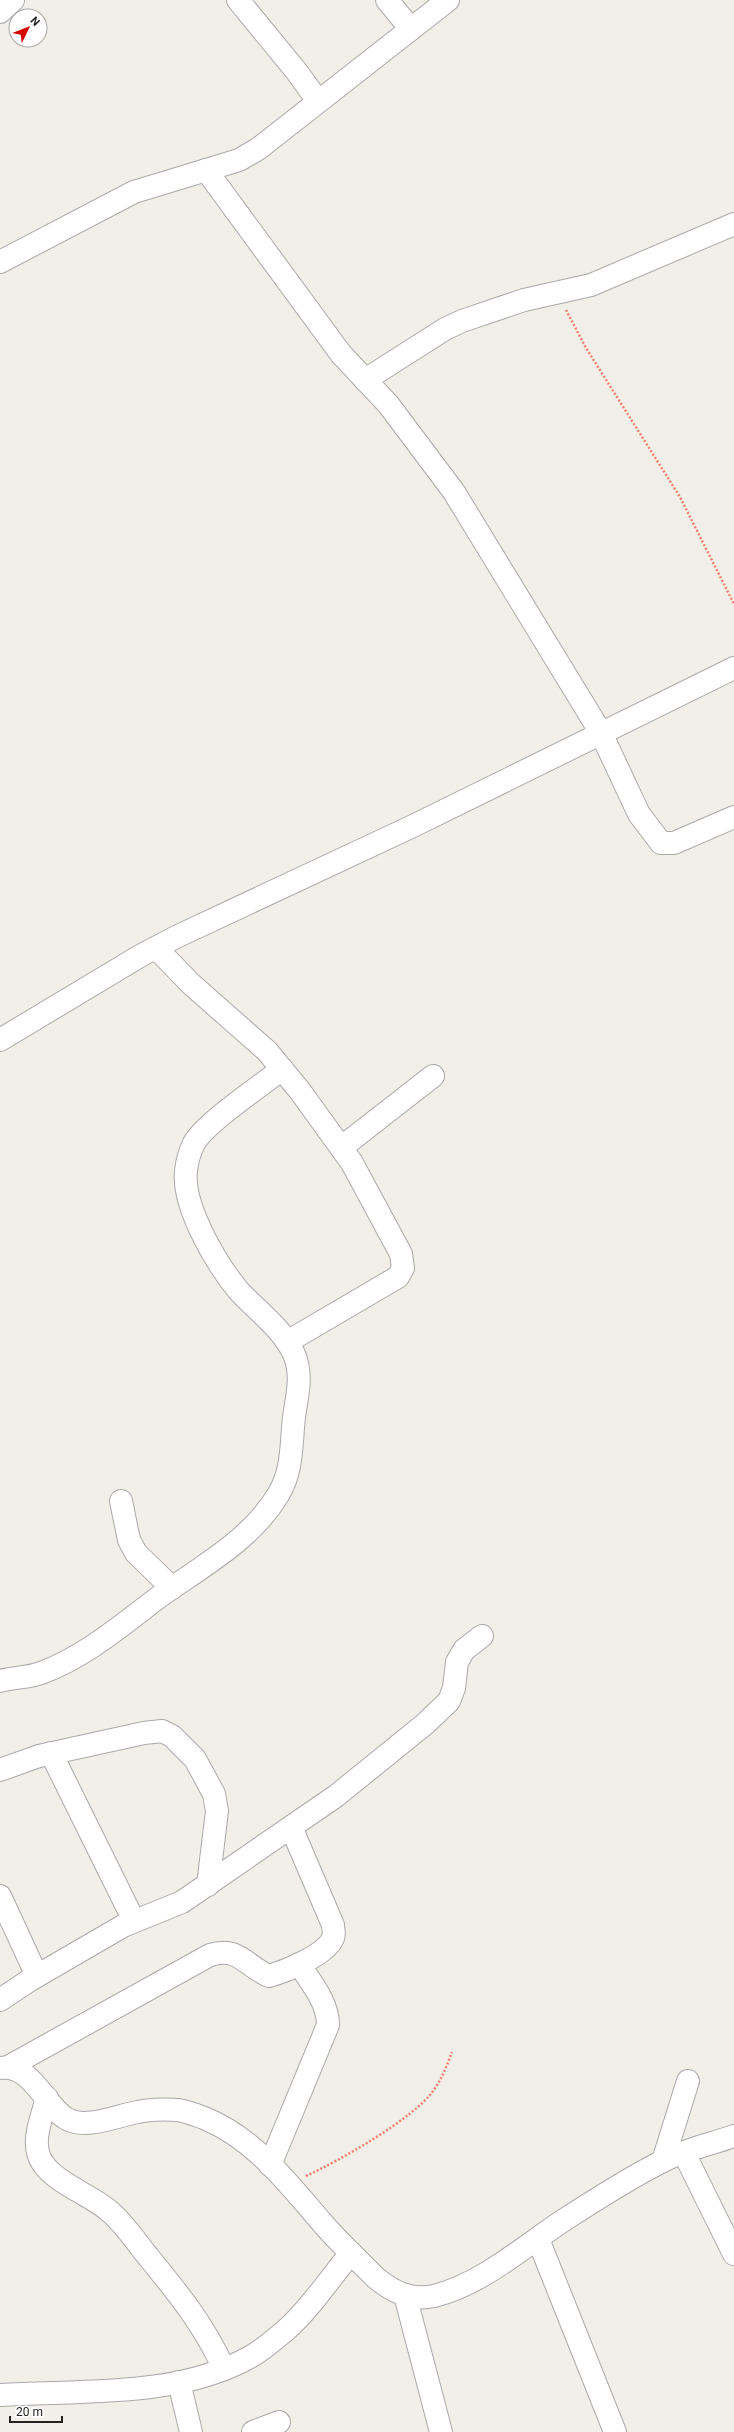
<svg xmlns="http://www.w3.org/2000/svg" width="734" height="2432" viewBox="0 0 734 2432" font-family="Roboto,sans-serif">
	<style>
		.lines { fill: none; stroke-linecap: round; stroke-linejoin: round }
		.minor-casing { stroke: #a9a9a9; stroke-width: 24 }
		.path { stroke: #fa8072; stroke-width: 2.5; stroke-dasharray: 2 2; stroke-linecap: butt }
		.minor { stroke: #fff; stroke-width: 22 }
	</style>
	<rect width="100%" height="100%" fill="#f2efe9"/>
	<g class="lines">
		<defs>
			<g id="minor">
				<polyline points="238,0 297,72 318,101"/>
				<polyline points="387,0 411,29"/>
				<polyline points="0,12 13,0"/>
				<polyline points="206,170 341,354 388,404 454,492 601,733 639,814 661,843 674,843 734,817"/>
				<polyline points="0,262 134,192 239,160 258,149 448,0"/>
				<polyline points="365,380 445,329 462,321 524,300 591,285 734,224"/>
				<polyline points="156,948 191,984 267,1051 300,1091 352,1163 401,1254 403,1268 398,1277 287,1342"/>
				<polyline points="0,1040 140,956 176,937 413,826 734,668"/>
				<polyline points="342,1147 433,1076"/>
				<polyline points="121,1501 129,1540 136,1553 172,1588"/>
				<path d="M 0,1681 C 14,1677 28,1678 41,1673 C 85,1657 123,1624 159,1597 C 201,1567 251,1540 278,1495 C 293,1471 291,1444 294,1417 C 297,1396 303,1375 294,1354 C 283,1329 256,1310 238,1290 C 216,1263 182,1206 186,1171 C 187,1162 190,1151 194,1143 C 206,1122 261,1086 282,1069"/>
				<polyline points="51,1753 134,1921"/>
				<polyline points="0,1770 39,1756 144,1733 162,1731 172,1736 195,1759 214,1794 217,1811 208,1885"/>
				<polyline points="0,1896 37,1976"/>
				<polyline points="0,2000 30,1980 123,1926 182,1902 336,1796 425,1724 449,1701 454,1688 457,1662 464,1650 482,1636"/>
				<path d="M 8,2067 L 210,1955 C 239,1946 245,1966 269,1976 C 286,1971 326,1955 333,1938 C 335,1934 333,1929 333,1925 L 291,1827"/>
				<path d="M 0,2068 C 32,2063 45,2107 67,2119 C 87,2130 118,2115 138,2112 C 151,2109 165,2109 178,2110 C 186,2111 196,2115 204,2118 C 256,2139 289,2185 325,2226 C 341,2244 359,2261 376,2278 C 393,2292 411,2301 434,2296 C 482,2284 523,2247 564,2220 C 595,2200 629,2178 663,2161 C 684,2150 711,2144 734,2136"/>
				<path d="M 47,2098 C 42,2117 30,2143 42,2162 C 54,2182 90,2195 108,2210 C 123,2222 134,2239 146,2254 C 177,2292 203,2323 224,2369"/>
				<polyline points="684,2153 734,2254"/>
				<polyline points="663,2161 688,2081"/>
				<path d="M 270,2165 L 328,2025 C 328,2002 311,1983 299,1964"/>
				<polyline points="538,2239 615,2432"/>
				<polyline points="405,2295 441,2432"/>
				<polyline points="179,2382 191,2432"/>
				<path d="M 0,2395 C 81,2390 177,2398 250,2357 C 263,2350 275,2339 286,2330 C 309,2310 331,2277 351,2253"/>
				<polyline points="253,2432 279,2422"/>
			</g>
		</defs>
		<use href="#minor" class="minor-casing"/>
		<g class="path">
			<polyline points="566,310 586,348 680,497 734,604"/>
			<path d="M 306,2176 C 339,2161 413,2119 433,2091 C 442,2079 447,2065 452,2052"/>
		</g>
		<use href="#minor" class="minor"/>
	</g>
	<g transform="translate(28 28) rotate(47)"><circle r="19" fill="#ffffff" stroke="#a7a7a7"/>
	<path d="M0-3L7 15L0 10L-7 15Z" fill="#d40000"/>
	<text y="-6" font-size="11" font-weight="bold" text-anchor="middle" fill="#222222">N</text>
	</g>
	<path d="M10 2416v6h52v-6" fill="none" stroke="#222222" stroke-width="2"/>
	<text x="16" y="2416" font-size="12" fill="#222222" stroke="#ffffff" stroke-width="3" paint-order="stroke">20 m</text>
</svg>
